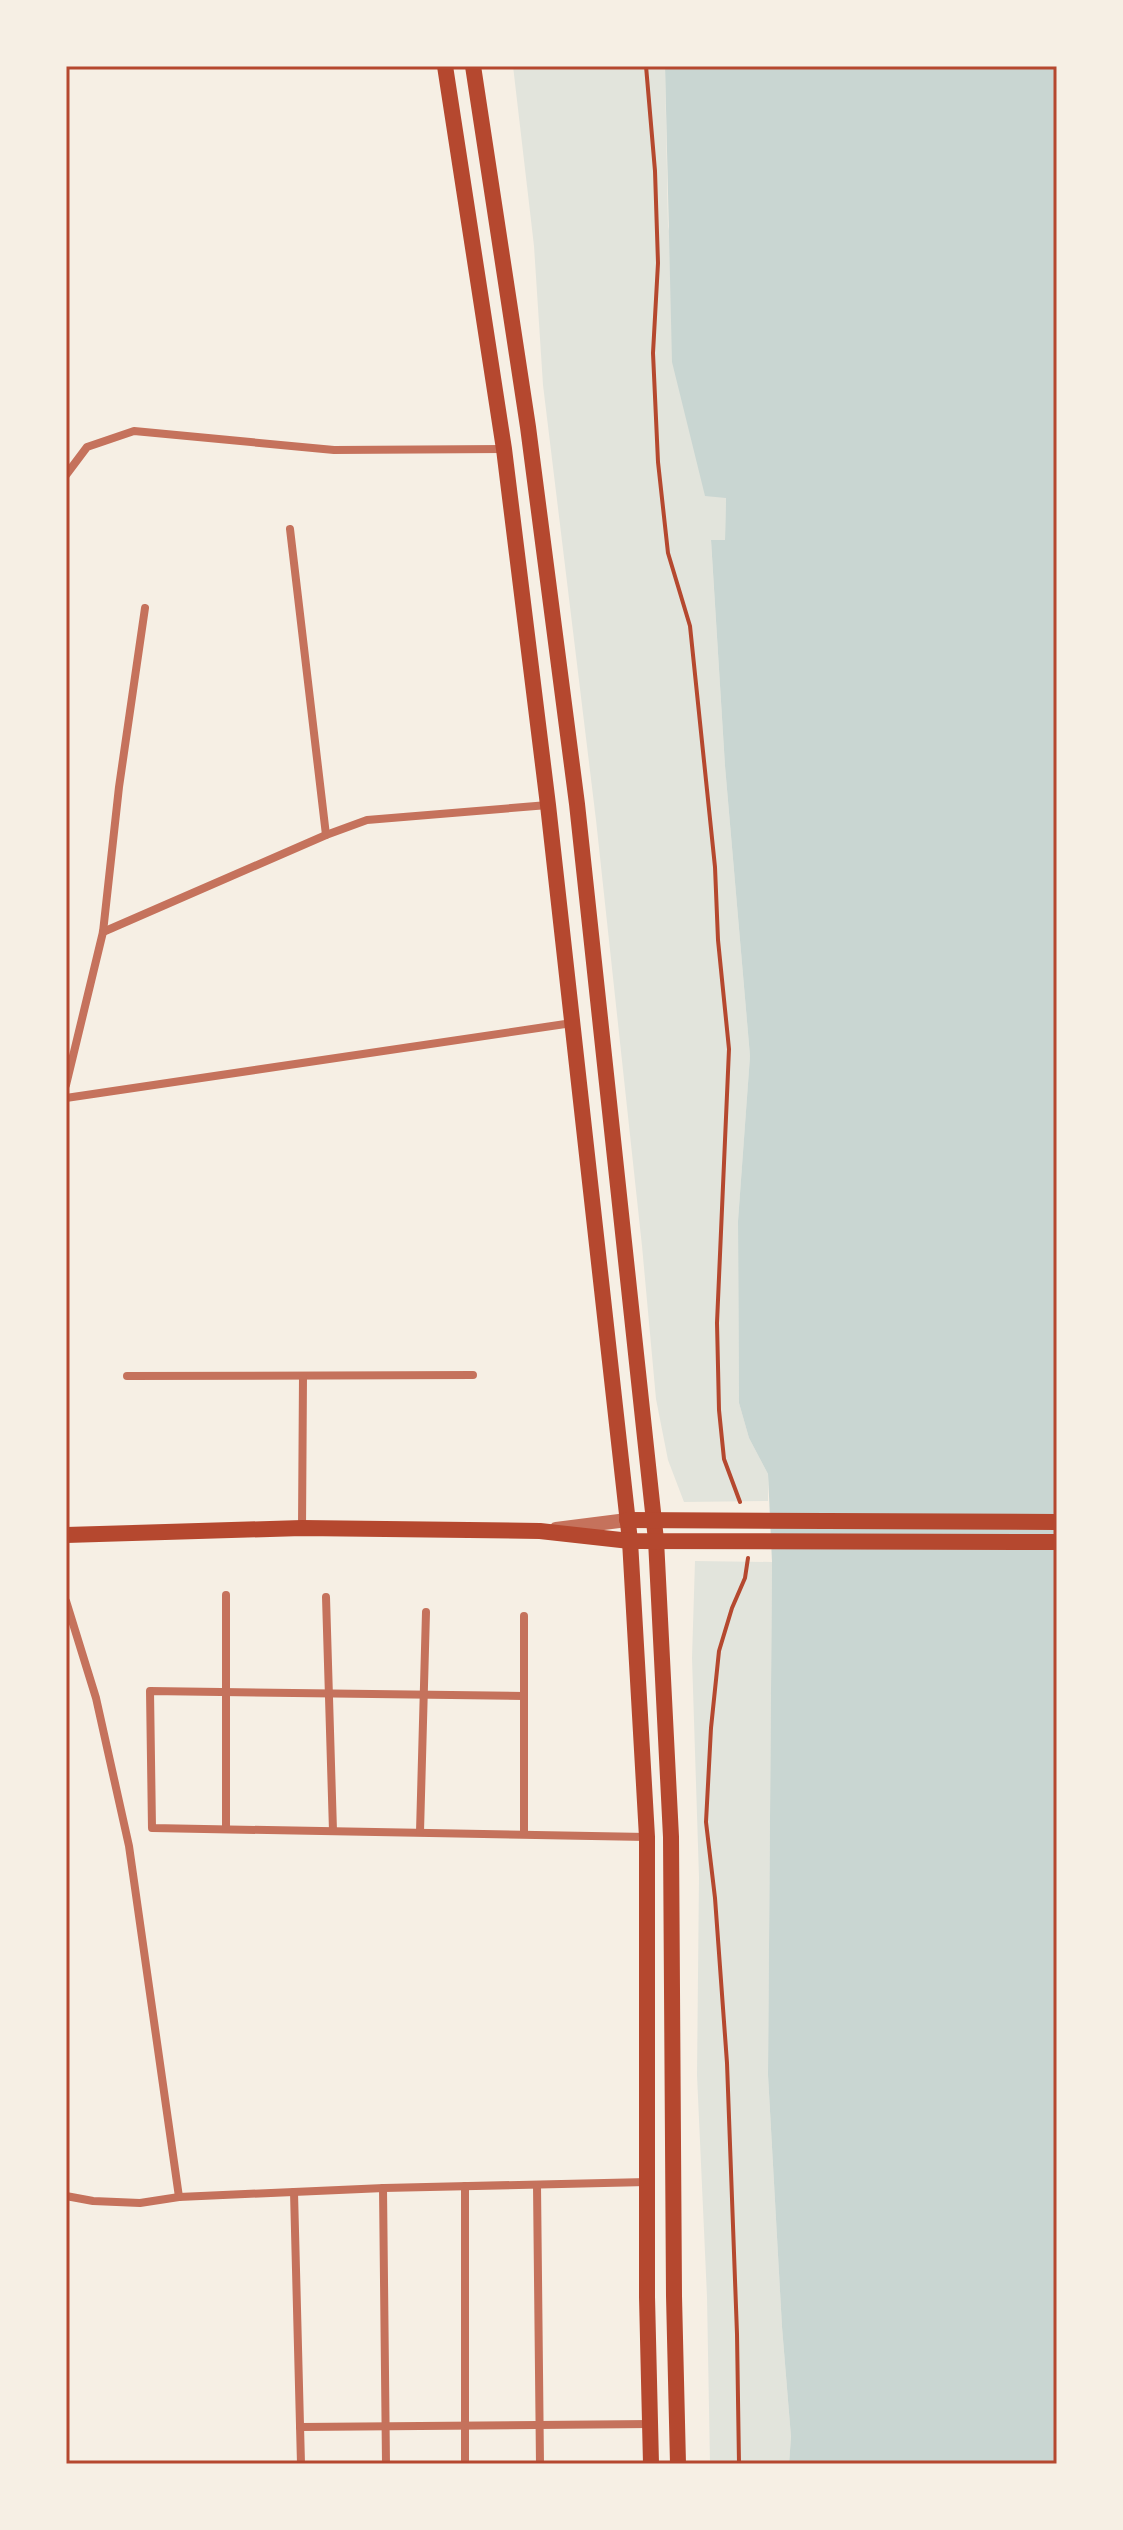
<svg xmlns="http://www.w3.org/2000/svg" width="1123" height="2530" viewBox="0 0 1123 2530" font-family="Rubik,sans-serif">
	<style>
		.green { fill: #e2e4dc }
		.water { fill: #c9d6d2 }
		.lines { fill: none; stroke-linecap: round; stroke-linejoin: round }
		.path { stroke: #b5482f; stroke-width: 4 }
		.minor { stroke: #c5725c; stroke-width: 8 }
		.tertiary { stroke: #c5725c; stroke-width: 14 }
		.secondary { stroke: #b5482f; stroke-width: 16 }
		.neatline { fill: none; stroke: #b5482f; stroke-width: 3 }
	</style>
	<rect width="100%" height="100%" fill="#f6efe4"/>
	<g class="green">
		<polygon points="513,66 665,66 668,226 726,497 725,541 711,541 725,766 750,1056 738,1221 739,1403 749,1438 768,1474 768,1501 684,1502 668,1460 656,1399 642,1246 596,820 543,385 534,246"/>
		<polygon points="695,1561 772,1562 768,2075 782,2327 791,2437 789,2464 710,2464 707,2297 697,2075 699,1877 692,1658"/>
	</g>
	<polygon class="water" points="665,66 1057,66 1057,2464 789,2464 791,2437 782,2327 768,2075 772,1562 768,1474 749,1438 739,1403 738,1221 750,1056 725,766 711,540 725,540 726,498 705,496 672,362"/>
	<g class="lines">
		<g class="path">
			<polyline points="646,66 655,171 658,263 653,353 658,462 668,553 690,626 715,867 718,940 729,1049 717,1323 719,1410 724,1459 740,1502"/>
			<polyline points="739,2464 737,2334 727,2063 715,1898 706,1822 711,1728 719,1651 732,1608 745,1578 748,1558"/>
		</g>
		<g class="minor">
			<polyline points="66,475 87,447 134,431 334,450 504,449"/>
			<polyline points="290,529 326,835"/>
			<polyline points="103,932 326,835 367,820 548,805"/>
			<polyline points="66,1085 103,932 119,787 145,608"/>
			<polyline points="66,1098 572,1023"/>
			<polyline points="127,1376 473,1375"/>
			<polyline points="302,1528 303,1376"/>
			<polyline points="326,1597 333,1831"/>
			<polyline points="66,1601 96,1698 129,1846 179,2197"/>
			<polyline points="524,1696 150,1691 152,1828 647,1837"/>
			<polyline points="226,1829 226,1595"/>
			<polyline points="420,1832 426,1612"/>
			<polyline points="524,1833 524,1616"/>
			<polyline points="537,2185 540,2464"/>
			<polyline points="465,2186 465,2464"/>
			<polyline points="383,2188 386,2464"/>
			<polyline points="294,2192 301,2464"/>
			<polyline points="66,2196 93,2201 140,2203 179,2197 384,2188 647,2182"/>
			<polyline points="300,2427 651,2424"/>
		</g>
		<polyline class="tertiary" points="556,1529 627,1520"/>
		<g class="secondary">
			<polyline points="445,66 504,449 548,805 630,1541 647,1837 647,2297 651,2464"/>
			<polyline points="473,66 528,427 577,804 656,1540 671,1837 674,2296 678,2464"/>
			<polyline points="627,1520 1057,1522"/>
			<polyline points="66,1535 302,1528 540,1531 630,1541 1057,1542"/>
		</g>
	</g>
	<rect width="1123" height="2530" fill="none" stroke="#f6efe4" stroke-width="136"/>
	<rect x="68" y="68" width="987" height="2394" class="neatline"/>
</svg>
